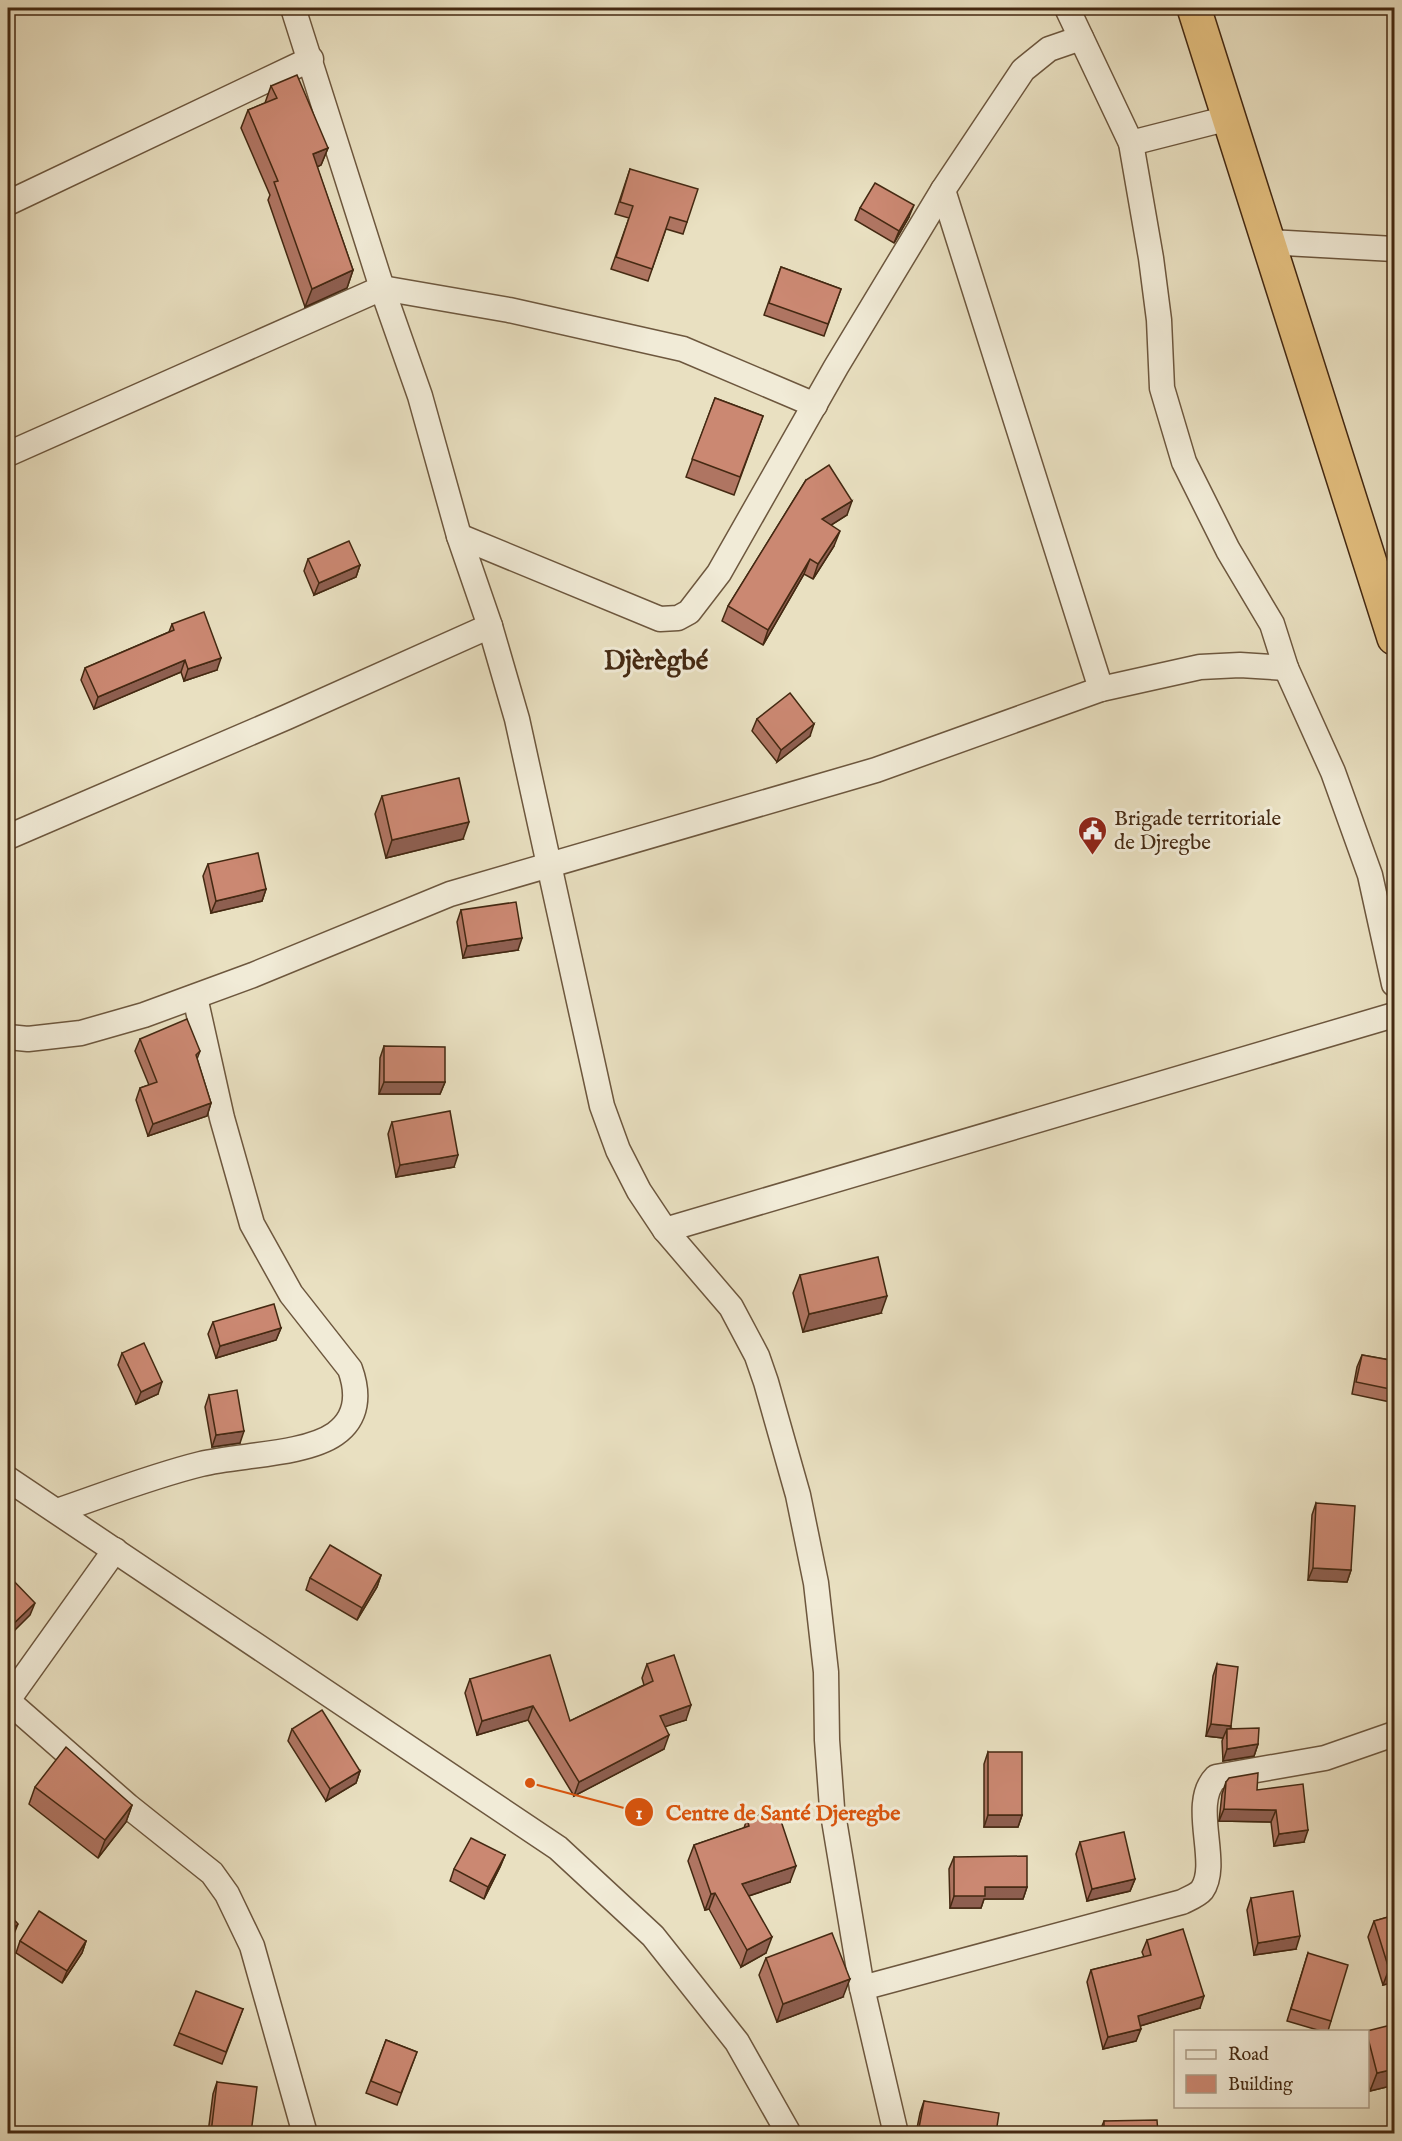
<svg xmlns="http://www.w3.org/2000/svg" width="1402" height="2141" viewBox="0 0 1402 2141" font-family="'IM FELL English',serif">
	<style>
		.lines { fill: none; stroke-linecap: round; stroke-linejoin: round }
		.street-casing { stroke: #6d573e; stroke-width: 27 }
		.highway-casing { stroke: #442912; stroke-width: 36 }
		.street { stroke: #f1ebd7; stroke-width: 24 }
		.highway { stroke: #e4c080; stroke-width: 33 }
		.wall { fill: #af7562; stroke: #442912; stroke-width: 1.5 }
		.shaded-wall { fill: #8e5f50; stroke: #442912; stroke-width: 1.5 }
		.building { fill: #cb8872; stroke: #442912; stroke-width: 1.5 }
		.labels { text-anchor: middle; stroke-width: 6; stroke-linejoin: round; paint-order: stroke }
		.poi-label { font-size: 21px; fill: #442912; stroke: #f1ebd7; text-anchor: start }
		.district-label { font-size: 27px; font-weight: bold; fill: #442912; stroke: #f1ebd7 }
		.leader { fill: none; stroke: #d8540d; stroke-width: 2 }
		.callout-dot { fill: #d8540d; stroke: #f1ebd7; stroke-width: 2 }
		.mark-label { font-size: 18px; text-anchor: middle; font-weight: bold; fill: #fff }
		.callout-label { font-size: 22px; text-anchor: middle; font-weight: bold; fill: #d8540d; stroke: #f1ebd7; stroke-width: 6; stroke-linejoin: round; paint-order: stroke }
	</style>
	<rect width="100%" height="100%" fill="#e9e0c1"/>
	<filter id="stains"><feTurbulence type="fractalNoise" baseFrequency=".00333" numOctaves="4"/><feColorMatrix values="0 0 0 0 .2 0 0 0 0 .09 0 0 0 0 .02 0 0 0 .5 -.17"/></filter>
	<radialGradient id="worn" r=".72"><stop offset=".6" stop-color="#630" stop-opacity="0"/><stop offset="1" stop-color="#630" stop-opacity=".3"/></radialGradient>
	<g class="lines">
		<defs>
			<g id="street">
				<polyline points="293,8 382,288 420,396 459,536 490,626 517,719 602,1106 618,1150 639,1191 665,1230 731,1307 757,1356 766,1382 798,1495 816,1583 826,1672 827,1740 832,1808 862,1988 896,2134"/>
				<polyline points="1067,8 1131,143 1151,258 1159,320 1162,388 1184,462 1228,550 1272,624 1286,668 1333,772 1370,875 1394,984"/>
				<polyline points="1131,143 1229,118"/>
				<polyline points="943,190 1101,689"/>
				<polyline points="8,203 311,59"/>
				<polyline points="1268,242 1394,249"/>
				<polyline points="8,454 382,288 509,310 683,349 815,405"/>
				<polyline points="459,536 660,619 678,618 689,612 719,573 836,367 943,190 1023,70 1049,49 1081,38"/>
				<polyline points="8,837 287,717 490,626"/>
				<polyline points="8,1037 28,1039 81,1033 144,1015 253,975 450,894 876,770 1101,689 1200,667 1240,665 1286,668"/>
				<polyline points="665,1230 1394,1015"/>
				<polyline points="8,1479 558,1848 653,1936 737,2042 789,2134"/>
				<path d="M 57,1511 C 104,1495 152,1476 201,1464 C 237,1455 305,1455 335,1434 C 358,1418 359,1394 350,1369 L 291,1294 L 252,1224 L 222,1118 L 195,997"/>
				<polyline points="8,1700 115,1550"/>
				<polyline points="8,1701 128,1806 212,1873 227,1894 252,1946 305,2134"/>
				<path d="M 862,1988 L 1182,1902 C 1188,1899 1198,1895 1202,1890 C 1221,1863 1189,1804 1216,1777 L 1325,1758 L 1394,1734"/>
			</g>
			<polyline id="highway" points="1194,8 1394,638"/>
		</defs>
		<use href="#street" class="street-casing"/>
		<use href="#highway" class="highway-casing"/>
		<use href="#street" class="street"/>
		<use href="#highway" class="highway"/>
	</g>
	<g class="wall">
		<polygon points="271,86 328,148 321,165 317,167 353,270 347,288 305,307 268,200 270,195 241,128 248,110 265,103"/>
		<polygon points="630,169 687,222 683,234 666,229 648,281 611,269 629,218 615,214"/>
		<polygon points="860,208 909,217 894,243 855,220"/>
		<polygon points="781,267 841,289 824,336 764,315"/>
		<polygon points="715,398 763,416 734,495 686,477"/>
		<polygon points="806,480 847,515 831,525 834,546 813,579 804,574 763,645 722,621 728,606"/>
		<polygon points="308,559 360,565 356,577 314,595 304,571"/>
		<polygon points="172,624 217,670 184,681 181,672 94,709 81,680 85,668 169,632"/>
		<polygon points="757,719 810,736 777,762 752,731"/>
		<polygon points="382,796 463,839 386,858 375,814"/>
		<polygon points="208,864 266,889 262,901 211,913 203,876"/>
		<polygon points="461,910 518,950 463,958 457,922"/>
		<polygon points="140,1039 200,1051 197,1059 211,1103 207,1116 148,1136 136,1100 140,1088 149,1085 135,1051"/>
		<polygon points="384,1046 445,1082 440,1094 379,1094 380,1058"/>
		<polygon points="392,1122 454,1167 396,1177 388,1134"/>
		<polygon points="800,1275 881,1313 803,1332 793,1293"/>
		<polygon points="213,1322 281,1328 276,1340 216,1358 208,1334"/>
		<polygon points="122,1353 158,1394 136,1404 118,1365"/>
		<polygon points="1362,1355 1395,1361 1395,1403 1352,1394 1357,1367"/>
		<polygon points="209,1395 240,1443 212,1447 205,1407"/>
		<polygon points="1316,1503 1351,1570 1347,1582 1308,1580 1312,1515"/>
		<polygon points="381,1575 377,1587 357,1620 306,1590 310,1578"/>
		<polygon points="647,1664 686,1720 665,1726 664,1749 574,1796 528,1720 477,1735 465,1693 470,1679 570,1721 644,1685 642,1678"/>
		<polygon points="1217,1664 1231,1728 1258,1744 1254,1756 1223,1761 1222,1741 1223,1738 1206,1736 1213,1676"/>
		<polygon points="292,1729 360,1771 356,1783 326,1801 288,1741"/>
		<polygon points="988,1752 1022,1815 1018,1827 984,1827 984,1764"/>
		<polygon points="1226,1782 1257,1790 1304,1842 1274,1846 1271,1822 1219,1821 1222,1794"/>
		<polygon points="35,1787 132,1805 126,1822 98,1858 29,1804"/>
		<polygon points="747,1819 790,1882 749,1896 766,1953 741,1967 709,1909 705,1910 688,1861 694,1845 744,1828"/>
		<polygon points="1080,1842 1135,1879 1130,1891 1087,1901 1076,1854"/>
		<polygon points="505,1855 500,1867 484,1899 450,1881 454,1869"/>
		<polygon points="954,1857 1027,1887 1023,1899 984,1899 981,1908 950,1908 949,1869"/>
		<polygon points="1251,1898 1296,1949 1254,1955 1247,1910"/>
		<polygon points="1395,1915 1395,1982 1383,1985 1368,1937 1374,1921"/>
		<polygon points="1147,1940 1200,2008 1140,2026 1136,2041 1103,2049 1087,1982 1091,1970 1144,1957 1142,1952"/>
		<polygon points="20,1941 86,1941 82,1953 62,1983 16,1953"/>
		<polygon points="1308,1953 1331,2021 1328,2031 1321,2031 1287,2021"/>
		<polygon points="766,1958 843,1997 777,2022 759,1975"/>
		<polygon points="243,2009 222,2064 174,2045 179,2033"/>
		<polygon points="1395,2024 1395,2085 1370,2091 1368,2080 1368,2038"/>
		<polygon points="386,2040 417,2052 397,2105 366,2093"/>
		<polygon points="217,2082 251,2133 208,2133 213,2094"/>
		<polygon points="924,2101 996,2133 916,2133 920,2113"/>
		<polygon points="1104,2121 1158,2133 1099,2133"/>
	</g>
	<g class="shaded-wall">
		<polygon points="328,148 321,165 306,172 313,154"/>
		<polygon points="914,205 909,217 894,243 899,231"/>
		<polygon points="353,270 347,288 305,307 312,289"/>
		<polygon points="852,501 847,515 817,534 822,519"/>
		<polygon points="840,531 834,546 813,579 818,564"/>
		<polygon points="810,559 804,574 763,645 768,630"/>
		<polygon points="360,565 356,577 314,595 319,583"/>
		<polygon points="221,658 217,670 184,681 188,669"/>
		<polygon points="185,660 181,672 94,709 98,697"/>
		<polygon points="814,724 810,736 777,762 781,750"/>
		<polygon points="469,822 463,839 386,858 392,840"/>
		<polygon points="266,889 262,901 211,913 216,901"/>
		<polygon points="522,938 518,950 463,958 467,946"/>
		<polygon points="384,1082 445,1082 440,1094 379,1094"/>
		<polygon points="211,1103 207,1116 148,1136 153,1124"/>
		<polygon points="458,1155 454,1167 396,1177 400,1165"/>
		<polygon points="887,1296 881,1313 803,1332 809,1314"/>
		<polygon points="281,1328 276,1340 216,1358 220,1346"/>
		<polygon points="162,1382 158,1394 136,1404 141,1392"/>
		<polygon points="244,1431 240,1443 212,1447 216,1435"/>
		<polygon points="1313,1568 1351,1570 1347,1582 1308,1580"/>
		<polygon points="381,1575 377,1587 357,1620 362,1608"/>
		<polygon points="35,1603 30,1615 8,1637 8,1629"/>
		<polygon points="691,1705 686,1720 655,1730 660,1716"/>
		<polygon points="533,1706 528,1720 477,1735 482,1721"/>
		<polygon points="1211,1724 1231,1726 1227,1739 1227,1729 1223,1738 1206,1736"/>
		<polygon points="669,1735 664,1749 574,1796 579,1782"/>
		<polygon points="1258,1744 1254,1756 1223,1761 1227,1749"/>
		<polygon points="360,1771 356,1783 326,1801 330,1789"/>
		<polygon points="132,1805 126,1822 98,1858 105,1840"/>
		<polygon points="1224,1809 1276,1810 1271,1822 1219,1821"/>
		<polygon points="988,1815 1022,1815 1018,1827 984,1827"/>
		<polygon points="1308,1830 1304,1842 1274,1846 1279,1834"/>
		<polygon points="505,1855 500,1867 484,1899 488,1887"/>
		<polygon points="796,1866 790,1882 736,1900 742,1884"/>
		<polygon points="1135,1879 1130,1891 1087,1901 1092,1889"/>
		<polygon points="985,1887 1027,1887 1023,1899 984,1899 981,1908 950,1908 954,1896"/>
		<polygon points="715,1893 709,1909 705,1910 711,1894"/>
		<polygon points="18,1924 13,1936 8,1942 8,1933"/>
		<polygon points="1300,1936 1296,1949 1254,1955 1258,1943"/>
		<polygon points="772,1937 766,1953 741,1967 747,1950"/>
		<polygon points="86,1941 82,1953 62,1983 67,1971"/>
		<polygon points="1395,1967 1395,1982 1383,1985 1389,1969"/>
		<polygon points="850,1979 843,1997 777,2022 783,2004"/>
		<polygon points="1204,1996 1200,2008 1133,2028 1138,2016"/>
		<polygon points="1141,2029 1136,2041 1103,2049 1108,2037"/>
		<polygon points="1395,2069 1395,2085 1370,2091 1377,2073"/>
	</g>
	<g class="building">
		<polygon points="297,75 328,148 313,154 353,270 312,289 274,182 278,181 248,110 277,98 271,86"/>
		<polygon points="630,169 698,189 687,222 670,217 652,269 616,257 633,206 620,202"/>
		<polygon points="875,183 914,205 899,231 860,208"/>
		<polygon points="781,267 841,289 828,324 769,303"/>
		<polygon points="715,398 763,416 740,477 692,459"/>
		<polygon points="829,465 852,501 822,519 840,531 818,564 810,559 768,630 728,606 806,480"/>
		<polygon points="349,541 360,565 319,583 308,559"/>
		<polygon points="204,612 221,658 188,669 185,660 98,697 85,668 174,630 172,624"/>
		<polygon points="790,693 814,724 781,750 757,719"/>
		<polygon points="459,778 469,822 392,840 382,796"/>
		<polygon points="258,853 266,889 216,901 208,864"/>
		<polygon points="516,902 522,938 467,946 461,910"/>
		<polygon points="187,1019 200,1051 196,1055 211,1103 153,1124 140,1088 157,1082 140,1039"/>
		<polygon points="384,1046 445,1047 445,1082 384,1082"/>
		<polygon points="450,1111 458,1155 400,1165 392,1122"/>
		<polygon points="878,1257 887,1296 809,1314 800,1275"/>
		<polygon points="274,1304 281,1328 220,1346 213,1322"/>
		<polygon points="144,1343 162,1382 141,1392 122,1353"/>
		<polygon points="1362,1355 1395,1361 1395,1390 1356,1382"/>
		<polygon points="237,1390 244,1431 216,1435 209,1395"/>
		<polygon points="1316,1503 1355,1506 1351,1570 1313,1568"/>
		<polygon points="330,1545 381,1575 362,1608 310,1578"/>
		<polygon points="8,1575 35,1603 8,1629"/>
		<polygon points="550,1655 570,1721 653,1681 647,1664 674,1655 691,1705 660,1716 669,1735 579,1782 533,1706 482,1721 470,1679"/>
		<polygon points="1217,1664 1238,1667 1231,1726 1211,1724"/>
		<polygon points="322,1710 360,1771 330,1789 292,1729"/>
		<polygon points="1259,1728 1258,1744 1227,1749 1227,1729"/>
		<polygon points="66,1747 132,1805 105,1840 35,1787"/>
		<rect x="988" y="1752" width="34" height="63"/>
		<polygon points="1258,1773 1257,1790 1303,1784 1308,1830 1279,1834 1276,1810 1224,1809 1226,1782 1229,1778"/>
		<polygon points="777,1809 796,1866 742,1884 772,1937 747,1950 715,1893 711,1894 694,1845 749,1826 747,1819"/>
		<polygon points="1124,1832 1135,1879 1092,1889 1080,1842"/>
		<polygon points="471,1838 505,1855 488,1887 454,1869"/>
		<polygon points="1027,1856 1027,1887 985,1887 985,1896 954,1896 954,1857"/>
		<polygon points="1293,1891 1300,1936 1258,1943 1251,1898"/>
		<polygon points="39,1911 86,1941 67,1971 20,1941"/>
		<polygon points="8,1913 18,1924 8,1933"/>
		<polygon points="1395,1915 1395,1967 1389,1969 1374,1921"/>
		<polygon points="1183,1929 1204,1996 1138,2016 1141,2029 1108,2037 1091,1970 1151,1955 1147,1940"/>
		<polygon points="832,1933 850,1979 783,2004 766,1958"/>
		<polygon points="1308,1953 1348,1965 1331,2021 1291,2009"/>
		<polygon points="196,1991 243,2009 226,2052 179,2033"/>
		<polygon points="1395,2024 1395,2069 1377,2073 1368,2038 1368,2031 1367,2031"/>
		<polygon points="386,2040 417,2052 401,2093 371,2081"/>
		<polygon points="217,2082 257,2087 251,2133 211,2133"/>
		<polygon points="924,2101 999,2113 996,2133 918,2133"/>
		<polygon points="1157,2120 1158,2133 1104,2133 1104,2121"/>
	</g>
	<defs>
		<symbol id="civic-pin" viewBox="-11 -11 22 30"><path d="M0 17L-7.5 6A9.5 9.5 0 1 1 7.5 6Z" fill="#8f2418" stroke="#f1ebd7"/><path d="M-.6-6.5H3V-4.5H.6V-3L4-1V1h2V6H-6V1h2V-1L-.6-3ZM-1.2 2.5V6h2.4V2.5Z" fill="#fff"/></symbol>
	</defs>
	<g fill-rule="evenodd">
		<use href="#civic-pin" x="1076" y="814" width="33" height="45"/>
	</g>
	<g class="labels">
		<g class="poi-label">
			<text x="1114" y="825">Brigade territoriale<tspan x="1114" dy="24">de Djregbe</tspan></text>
		</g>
		<g class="district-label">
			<text x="656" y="669">Djèrègbé</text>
		</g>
	</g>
	<path class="leader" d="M530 1783L639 1812"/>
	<g class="callout-dot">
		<circle cx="530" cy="1783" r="6"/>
		<circle cx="639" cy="1812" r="15"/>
	</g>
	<g class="mark-label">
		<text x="639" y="1819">1</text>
	</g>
	<g class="callout-label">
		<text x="783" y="1820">Centre de Santé Djeregbe</text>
	</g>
	<rect width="1402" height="2141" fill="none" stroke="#e9e0c1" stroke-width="30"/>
	<rect x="9" y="9" width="1384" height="2123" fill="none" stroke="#442912" stroke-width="3"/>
	<rect x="15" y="15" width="1372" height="2111" fill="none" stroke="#442912" stroke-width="1.5"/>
	<rect x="1174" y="2030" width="195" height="78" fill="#f1ebd7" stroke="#ac9d88" stroke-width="1.5"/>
	<rect x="1186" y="2050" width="30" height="9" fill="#f1ebd7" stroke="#ac9d88" stroke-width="1.5"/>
	<text x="1228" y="2060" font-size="18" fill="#442912">Road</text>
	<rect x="1186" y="2075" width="30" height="18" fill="#cb8872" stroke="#ac9d88" stroke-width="1.5"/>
	<text x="1228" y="2090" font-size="18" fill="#442912">Building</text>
	<rect width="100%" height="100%" filter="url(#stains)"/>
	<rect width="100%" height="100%" fill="url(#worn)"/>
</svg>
